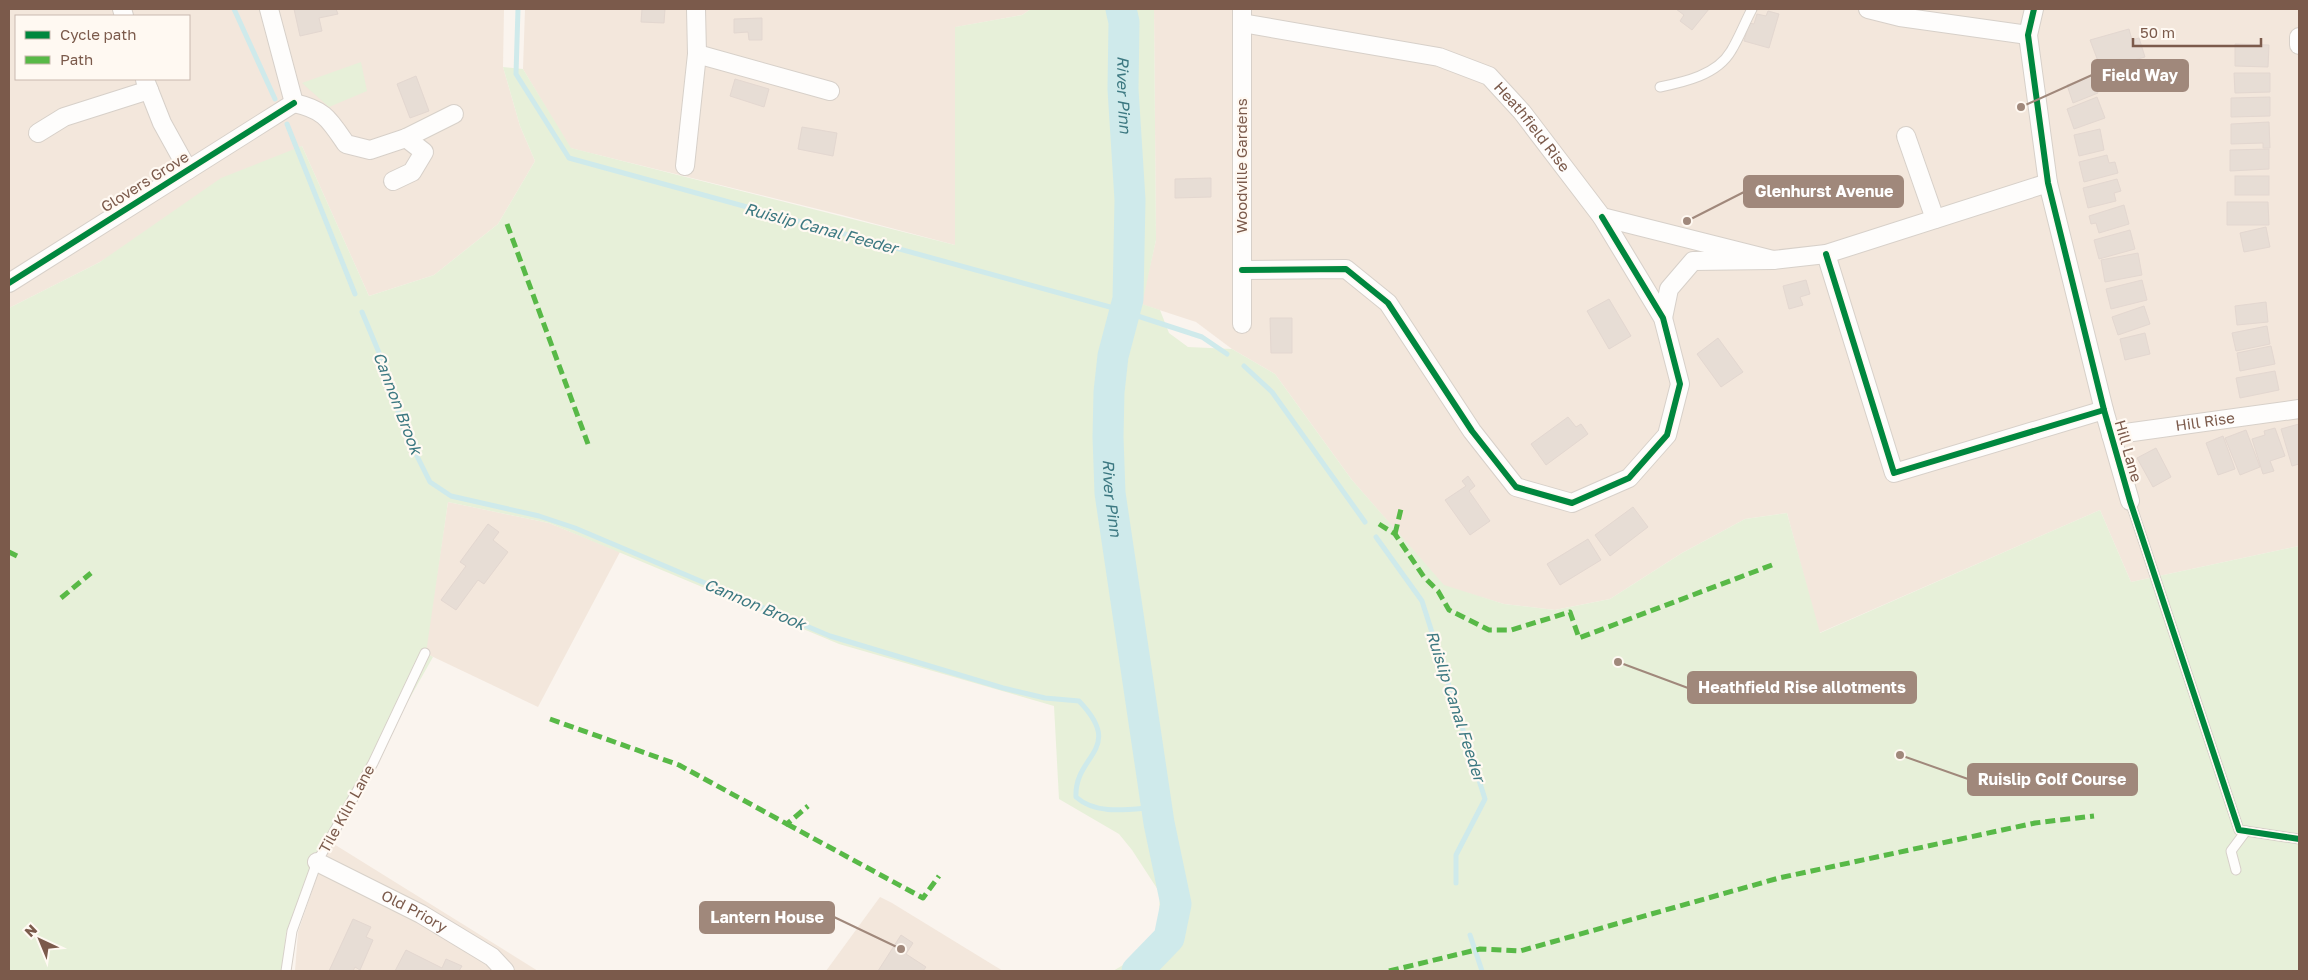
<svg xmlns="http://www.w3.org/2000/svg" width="2308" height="980" viewBox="0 0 2308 980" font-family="'Golos Text',sans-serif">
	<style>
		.residential { fill: #f3e7dc; fill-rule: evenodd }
		.green { fill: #e7f0d9 }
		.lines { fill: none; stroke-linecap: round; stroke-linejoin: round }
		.stream { stroke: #cfeaeb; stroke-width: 5 }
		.river { stroke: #cfeaeb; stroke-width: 31 }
		.building { fill: #e7ddd5; stroke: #e3d7d0 }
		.lane-casing { stroke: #d7d0c9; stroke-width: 11 }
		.street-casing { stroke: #d7d0c9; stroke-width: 20 }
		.lane { stroke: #fefdfc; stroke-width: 9 }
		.street { stroke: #fefdfc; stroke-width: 18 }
		.quiet { stroke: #58b947; stroke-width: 5; stroke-dasharray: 10 5; stroke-linecap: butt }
		.cycleway-casing { stroke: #fff9f2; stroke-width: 9 }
		.cycleway { stroke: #00873e; stroke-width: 6 }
		.labels { text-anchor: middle; stroke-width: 4.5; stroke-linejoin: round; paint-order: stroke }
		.street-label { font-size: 15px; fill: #7b5a4b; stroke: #fff9f2 }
		.water-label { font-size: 16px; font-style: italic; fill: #3c7881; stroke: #fff9f2 }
		.leader { fill: none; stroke: #a0887b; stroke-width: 2 }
		.callout-dot { fill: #a0887b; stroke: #fff9f2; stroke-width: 2 }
		.callout { fill: #a0887b; stroke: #a0887b; stroke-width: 2 }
		.callout-label { font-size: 16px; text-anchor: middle; font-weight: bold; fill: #fff }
	</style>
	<rect width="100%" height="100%" fill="#faf4ee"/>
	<g class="residential">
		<path d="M 9,9 L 504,9 L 503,67 L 520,126 L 535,161 L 498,224 L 434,275 L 369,296 L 302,146 L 100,262 L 9,308 ZM 16,16 L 189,16 L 189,79 L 16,79 Z"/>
		<polygon points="525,9 1031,9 1022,15 956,27 955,245 842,215 570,148 523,69"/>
		<polygon points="1154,9 2299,9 2299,546 2131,582 2100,510 1819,633 1787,513 1745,519 1682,553 1610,599 1555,610 1504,604 1444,586 1352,480 1275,374 1232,349 1196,322 1141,304 1156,240"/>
		<polygon points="448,502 549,523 620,552 538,707 425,653"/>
		<polygon points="329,841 538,971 295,971 298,932"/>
		<polygon points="880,897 892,903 1003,971 826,971"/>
	</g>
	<g class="green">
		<polygon points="1031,9 1154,9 1156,240 1142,304 1160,310 1169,333 1188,347 1232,349 1275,374 1352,480 1444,585 1504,604 1555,610 1610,599 1682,553 1745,519 1787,513 1820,633 2100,510 2131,582 2299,546 2299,971 1113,971 1140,955 1158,935 1160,893 1132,850 1119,834 1059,799 1054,706 839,644 549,523 448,502 426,653 433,657 329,841 286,933 282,971 9,971 9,308 100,262 221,178 302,146 369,296 434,275 498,224 535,161 520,126 503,67 523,69 571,148 955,245 955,27 1022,15"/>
		<polygon points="361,62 367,91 329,107 302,83"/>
	</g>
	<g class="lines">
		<g class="stream">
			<polyline points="234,9 275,99"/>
			<polyline points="518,9 516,74 569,158 1110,307 1202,337 1227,354"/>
			<polyline points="287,124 355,294"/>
			<path d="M 362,312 L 385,367 L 403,428 L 430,482 L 451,496 L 539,516 L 575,528 L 830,636 L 1003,688 L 1045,698 L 1079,701 C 1126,750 1074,754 1076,797 C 1097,816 1130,809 1157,807"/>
			<polyline points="1244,366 1272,392 1365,522"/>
			<polyline points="1376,537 1422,601 1485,799 1456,855 1456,883"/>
			<polyline points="1470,935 1482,971"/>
		</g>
		<path class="river" id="s1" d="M 1121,9 L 1124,22 L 1123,89 L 1130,200 L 1128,299 L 1113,356 L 1109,392 L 1108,437 L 1110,493 L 1159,823 L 1176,904 L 1169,938 L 1137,971"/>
	</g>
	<g class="building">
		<polygon points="294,9 336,9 338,14 319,18 322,31 300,36"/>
		<polygon points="642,9 665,9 664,23 641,22"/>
		<polygon points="1676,9 1709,9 1692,30 1680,21 1684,15"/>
		<polygon points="1768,11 1779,14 1769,48 1744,41 1749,23 1754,24 1757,14 1766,16"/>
		<polygon points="762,18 762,40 749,40 748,32 734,33 734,19"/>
		<polygon points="2129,29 2132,40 2139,38 2145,57 2101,69 2090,40"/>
		<polygon points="2235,44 2269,45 2268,67 2235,66"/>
		<polygon points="2234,73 2270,73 2270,92 2235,93"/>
		<polygon points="416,76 429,111 410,118 397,84"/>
		<polygon points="2091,76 2098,93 2073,103 2067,85"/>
		<polygon points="735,79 769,89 764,107 730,96"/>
		<polygon points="2097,97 2105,118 2074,129 2067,109"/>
		<polygon points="2270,97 2270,116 2231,117 2231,98"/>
		<polygon points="2269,122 2270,148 2263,148 2263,143 2231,144 2231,124"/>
		<polygon points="802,127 837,133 833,156 798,149"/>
		<polygon points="2100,129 2104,150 2079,156 2074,135"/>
		<polygon points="2269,149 2269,169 2230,171 2230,150"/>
		<polygon points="2107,155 2109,163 2115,162 2118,173 2084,182 2079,162"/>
		<rect x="2235" y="176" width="34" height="19"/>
		<polygon points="1211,178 1211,197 1175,198 1175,179"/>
		<polygon points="2117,179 2121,191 2114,193 2116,201 2088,208 2083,188"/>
		<polygon points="2227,202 2268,202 2269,225 2227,225"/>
		<polygon points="2124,205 2129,224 2099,233 2096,223 2091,224 2089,216"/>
		<polygon points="2266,227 2270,247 2244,252 2240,233"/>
		<polygon points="2130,230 2135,249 2099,259 2094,240"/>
		<polygon points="2138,253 2142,275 2105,282 2101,260"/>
		<polygon points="1806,280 1810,294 1800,297 1803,305 1789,309 1783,286"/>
		<polygon points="2142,280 2147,300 2111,309 2106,289"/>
		<polygon points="1609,299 1631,336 1609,349 1587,311"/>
		<polygon points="2266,302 2268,322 2237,325 2235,306"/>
		<polygon points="2144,306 2150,324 2118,335 2112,317"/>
		<polygon points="1270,318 1292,318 1292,353 1271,353"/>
		<polygon points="2267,326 2270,344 2236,351 2232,333"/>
		<polygon points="2145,333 2150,354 2125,360 2120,339"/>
		<polygon points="1718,338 1743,372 1721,387 1697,354"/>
		<polygon points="2271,346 2275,364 2240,371 2237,353"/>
		<polygon points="2275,371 2279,390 2240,398 2236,378"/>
		<polygon points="1568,417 1576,427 1581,424 1588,434 1546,465 1531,444"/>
		<polygon points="2299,424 2299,464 2292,466 2281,429"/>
		<polygon points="2275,428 2285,456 2270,461 2274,471 2263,474 2252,439 2265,435 2264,431"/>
		<polygon points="2246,430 2260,467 2240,475 2225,438"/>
		<polygon points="2223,436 2235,469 2218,475 2206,443"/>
		<polygon points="2156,448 2171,477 2153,487 2137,458"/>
		<polygon points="1468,476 1475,486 1469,491 1490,521 1470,535 1445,500 1466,486 1462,481"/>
		<polygon points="1633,507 1648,527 1610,556 1595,535"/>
		<polygon points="488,524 499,532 493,540 508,552 484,584 478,580 456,610 441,600 466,566 460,562"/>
		<polygon points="1588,539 1601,560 1560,585 1547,564"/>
		<polygon points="353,919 371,927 366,937 373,940 360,970 355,967 353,971 329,971"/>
		<polygon points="901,935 913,943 906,954 926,967 923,971 878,971"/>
		<polygon points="406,950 442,968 446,959 462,966 459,971 395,971"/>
	</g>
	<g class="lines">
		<defs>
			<g id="lane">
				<path d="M 1660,87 C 1684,82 1717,75 1731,51 C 1739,38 1745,22 1752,9"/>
				<polyline points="2130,501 2239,830 2299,839"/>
				<polyline points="2236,870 2231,851 2246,831"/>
				<polyline points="286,971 292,931 317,862 373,763 425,653"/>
			</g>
			<g id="street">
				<polyline points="122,9 124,16"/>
				<polyline points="269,9 294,103"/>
				<polyline points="1868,9 1900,17 2028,35"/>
				<polyline points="2034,9 2028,35 2048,183 2104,410 2130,501"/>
				<path id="s2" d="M 1242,23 L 1439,57 L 1489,76 L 1522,112 L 1602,217 L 1773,260"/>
				<polyline points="2299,37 2299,45"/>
				<polyline points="697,54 830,91"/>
				<polyline points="145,80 162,123 188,170"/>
				<path d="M 294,103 C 325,110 329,119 346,144 L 370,150 L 406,138 L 454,114"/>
				<polyline points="38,133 64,117 149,90"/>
				<polyline points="1906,136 1935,219"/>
				<polyline points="685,166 697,54 696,9"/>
				<polyline points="393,181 412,172 424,152 406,138"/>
				<polyline points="1826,254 1894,473 2104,410"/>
				<polyline points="1242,270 1346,269 1388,303 1472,431 1516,487 1572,503 1629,478 1667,435 1680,384 1663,318 1602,217"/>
				<polyline points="9,283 294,103"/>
				<polyline points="1663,318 1669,289 1693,261 1773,260 1826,254 2048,183"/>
				<polyline points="1242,324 1242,9"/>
				<path id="s3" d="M 2111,435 L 2299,409"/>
				<path id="s4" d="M 317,862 L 421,914 L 492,957 L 505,971"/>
			</g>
		</defs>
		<use href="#lane" class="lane-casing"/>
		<use href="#street" class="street-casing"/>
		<use href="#lane" class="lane"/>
		<use href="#street" class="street"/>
		<g class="quiet">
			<polyline points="507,224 588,444"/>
			<polyline points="1379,524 1395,534 1424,577 1438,591 1449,610 1489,630 1511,630 1570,612 1579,638 1772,565"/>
			<polyline points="1395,534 1401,509"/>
			<polyline points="9,552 17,556"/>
			<polyline points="61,598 91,573"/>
			<polyline points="550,719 679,765 787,824 808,806"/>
			<polyline points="787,824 923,898 939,876"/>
			<polyline points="1389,971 1480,949 1520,951 1779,878 2035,823 2094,816"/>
		</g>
		<defs>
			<g id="cycleway">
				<polyline points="2034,9 2028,35 2048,183 2104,410 2130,501 2239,830 2299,839"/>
				<polyline points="1826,254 1894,473 2104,410"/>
				<polyline points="1242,270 1346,269 1388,303 1472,431 1516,487 1572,503 1629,478 1667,435 1680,384 1663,318 1602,217"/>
				<polyline points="9,283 294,103"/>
			</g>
		</defs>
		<use href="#cycleway" class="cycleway-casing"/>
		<use href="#cycleway" class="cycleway"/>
	</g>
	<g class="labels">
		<g class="street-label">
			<text dy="5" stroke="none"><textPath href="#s2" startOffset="320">Heathfield Rise</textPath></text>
			<text transform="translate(1242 166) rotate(-90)" y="5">Woodville Gardens</text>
			<text transform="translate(145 182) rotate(-32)" y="5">Glovers Grove</text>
			<text dy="5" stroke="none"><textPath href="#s3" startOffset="95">Hill Rise</textPath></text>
			<text transform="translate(2128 451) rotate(74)" y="5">Hill Lane</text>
			<text transform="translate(347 809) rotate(-61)" y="5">Tile Kiln Lane</text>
			<text dy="5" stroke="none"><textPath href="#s4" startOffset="109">Old Priory</textPath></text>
		</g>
		<g class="water-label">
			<text dy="6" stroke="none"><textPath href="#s1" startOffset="86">River Pinn</textPath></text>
			<text transform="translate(821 228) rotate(15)" y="6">Ruislip Canal Feeder</text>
			<text transform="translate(398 403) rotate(69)" y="6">Cannon Brook</text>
			<text dy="6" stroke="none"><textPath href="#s1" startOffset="492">River Pinn</textPath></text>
			<text transform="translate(755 604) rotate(23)" y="6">Cannon Brook</text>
			<text transform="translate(1456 706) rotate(72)" y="6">Ruislip Canal Feeder</text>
		</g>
	</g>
	<path class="leader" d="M2021 107L2092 75M1687 221L1744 192M1618 662L1688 688M1900 755L1968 779M901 949L834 917"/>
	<g class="callout-dot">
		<circle cx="2021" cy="107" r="5"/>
		<circle cx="1687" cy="221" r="5"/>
		<circle cx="1618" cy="662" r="5"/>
		<circle cx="1900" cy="755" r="5"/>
		<circle cx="901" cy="949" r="5"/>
	</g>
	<g class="callout">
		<rect x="2092" y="60" width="96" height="31" rx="5"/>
		<rect x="1744" y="176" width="159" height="31" rx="5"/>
		<rect x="1688" y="672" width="228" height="31" rx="5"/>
		<rect x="1968" y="764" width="169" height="31" rx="5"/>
		<rect x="700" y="902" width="134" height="31" rx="5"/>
	</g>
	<g class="callout-label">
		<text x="2140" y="81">Field Way</text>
		<text x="1824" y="197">Glenhurst Avenue</text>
		<text x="1802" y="693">Heathfield Rise allotments</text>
		<text x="2052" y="785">Ruislip Golf Course</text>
		<text x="767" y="923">Lantern House</text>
	</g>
	<rect width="2308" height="980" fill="none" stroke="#7b5a4b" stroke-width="20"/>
	<rect x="15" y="15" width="175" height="65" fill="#fff9f2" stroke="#cab9af"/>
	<rect x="25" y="31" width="25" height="8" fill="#00873e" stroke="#cab9af"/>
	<text x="60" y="40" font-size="15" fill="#7b5a4b">Cycle path</text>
	<rect x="25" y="56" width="25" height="8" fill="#58b947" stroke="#cab9af"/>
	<text x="60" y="65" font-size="15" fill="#7b5a4b">Path</text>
	<g transform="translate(40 940) rotate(316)" stroke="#fff9f2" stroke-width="4" paint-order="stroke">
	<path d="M0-4L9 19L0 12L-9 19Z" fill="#7b5a4b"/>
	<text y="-8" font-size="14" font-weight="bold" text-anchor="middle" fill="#7b5a4b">N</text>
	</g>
	<path d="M2133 38v8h128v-8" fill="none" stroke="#7b5a4b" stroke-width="2.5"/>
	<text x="2140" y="38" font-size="15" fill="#7b5a4b" stroke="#fff9f2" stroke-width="4" paint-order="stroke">50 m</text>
</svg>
